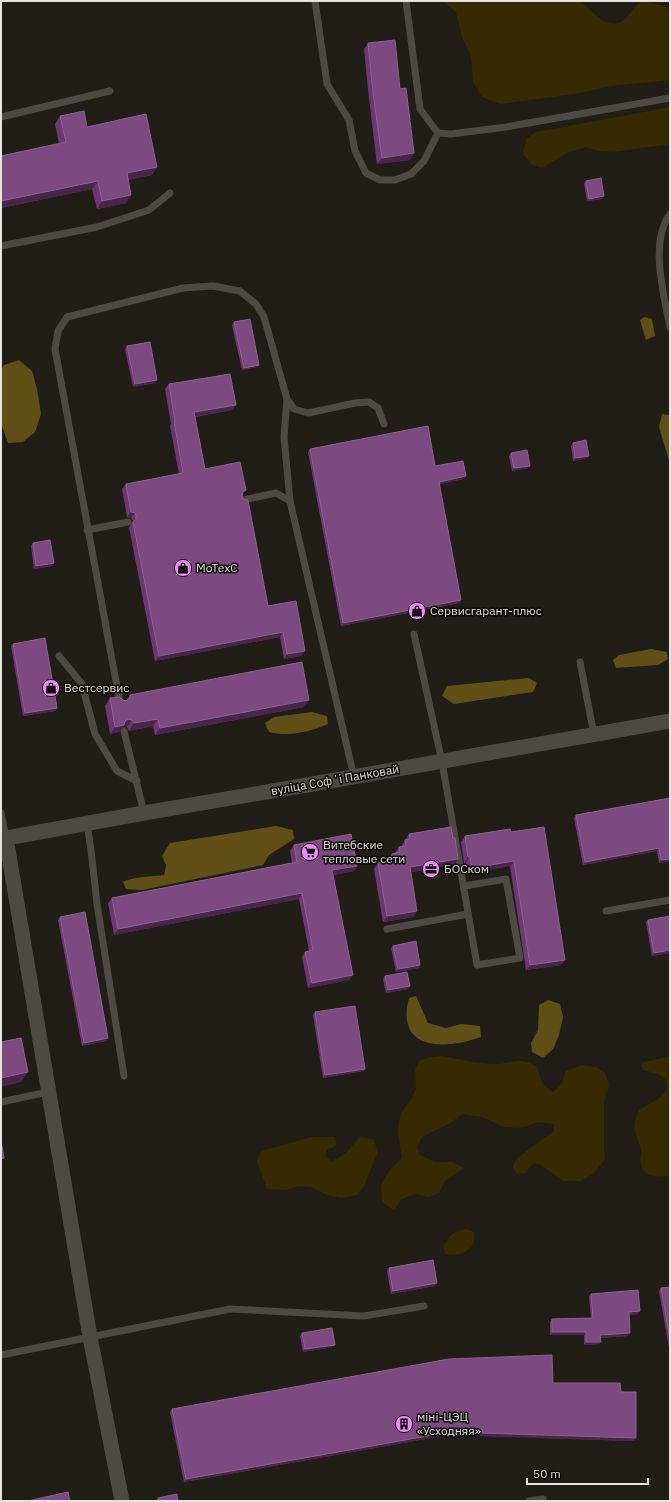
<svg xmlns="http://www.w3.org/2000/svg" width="671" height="1502" viewBox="0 0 671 1502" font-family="'IBM Plex Sans',sans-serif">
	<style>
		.green { fill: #372a00 }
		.forest { fill: #604f17 }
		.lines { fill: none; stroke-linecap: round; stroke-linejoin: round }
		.lane { stroke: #4c4a42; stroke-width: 7 }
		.street { stroke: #4c4a42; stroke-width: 15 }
		.wall { fill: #6f3675 }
		.shaded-wall { fill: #4a254b }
		.building { fill: #7c4980; stroke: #8c618f }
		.labels { text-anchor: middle; stroke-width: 3; stroke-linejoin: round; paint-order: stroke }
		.poi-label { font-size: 12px; fill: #e5e4df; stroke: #090806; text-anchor: start }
		.street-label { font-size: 12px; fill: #e5e4df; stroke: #090806 }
	</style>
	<rect width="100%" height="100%" fill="#201e17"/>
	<g class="green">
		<path d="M 442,1 L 581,1 C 591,11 609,32 624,20 C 631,14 634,6 642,1 L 664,6 L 670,10 L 670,80 L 612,86 L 581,93 L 501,104 L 482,97 L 473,82 L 471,57 L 462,37 L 456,12 Z"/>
		<polygon points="670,107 670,144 614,152 598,151 586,147 567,153 542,168 532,165 523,154 526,139 536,132"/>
		<path d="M 442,1056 C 458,1059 474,1063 489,1064 C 509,1066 518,1054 538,1068 C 540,1081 542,1085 553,1092 L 562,1083 L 566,1071 L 581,1065 L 596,1067 L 605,1073 L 609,1085 L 604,1101 L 604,1148 L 605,1159 L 594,1173 L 581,1181 L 563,1181 L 541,1165 L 534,1163 L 525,1173 L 516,1174 L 513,1166 L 517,1158 L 554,1131 L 554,1124 L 538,1122 L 522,1128 L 504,1127 L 482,1117 L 462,1114 L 452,1122 L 422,1137 L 417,1147 L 420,1155 L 435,1162 L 453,1162 L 464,1168 L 445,1181 L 439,1193 L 429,1197 L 415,1194 L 402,1199 L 394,1210 L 382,1202 L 381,1185 L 389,1171 L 402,1158 L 398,1134 L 399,1122 L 401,1113 L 410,1101 L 416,1089 L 415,1070 L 420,1060 L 430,1057 Z"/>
		<path d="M 670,1056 L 670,1175 C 659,1178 645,1178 641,1165 C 639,1160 642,1154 641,1149 C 635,1130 631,1129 639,1110 L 657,1100 L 667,1090 L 666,1080 L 658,1074 L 643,1070 L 641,1063 Z"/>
		<path d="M 312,1137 L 335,1137 L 337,1145 L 327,1150 L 325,1156 L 331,1161 C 344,1157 351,1148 359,1137 L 373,1139 L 378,1151 L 364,1186 L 357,1195 L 341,1198 L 327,1195 L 311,1187 L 298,1186 L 287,1190 L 267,1189 L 257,1161 L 261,1151 Z"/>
		<path d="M 468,1229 L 474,1233 L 474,1243 C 465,1254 460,1256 445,1254 L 443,1246 C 450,1235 455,1230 468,1229 Z"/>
	</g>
	<g class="forest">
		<polygon points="644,317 652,319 655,336 646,340 640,320"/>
		<polygon points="19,360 32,371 37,389 41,414 35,432 23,442 8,443 1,423 1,370 4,365"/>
		<polygon points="662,414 670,415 670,464 659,427"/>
		<polygon points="651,649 667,652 668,659 658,665 616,668 613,660 619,655"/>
		<polygon points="529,678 537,683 533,692 454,704 442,696 447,686"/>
		<path d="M 312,712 L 327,716 L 328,724 C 310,732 288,737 269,732 L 265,723 L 274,717 Z"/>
		<path d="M 276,826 L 293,830 L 294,839 L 269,855 L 263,865 L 142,890 L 126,889 L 123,882 C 135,876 150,877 164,875 L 166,865 L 162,856 L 170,843 Z"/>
		<path d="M 416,996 L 428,1023 L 446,1028 L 461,1024 L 480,1026 L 481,1037 C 445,1050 395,1051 409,998 Z"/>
		<polygon points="548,1000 560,1004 563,1017 559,1035 553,1049 543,1058 532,1052 531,1043 538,1030 539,1005"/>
	</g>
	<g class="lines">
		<g class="lane">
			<polyline points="315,1 327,84 349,120 355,151 366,173 380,180 395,180 411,174 424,161 438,133"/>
			<polyline points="406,1 420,109 438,133 451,134 506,127 670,98"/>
			<polyline points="1,117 110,91"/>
			<path d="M 670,214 C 649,242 664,295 670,327"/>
			<polyline points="1,246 97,227 149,210 170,193"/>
			<polyline points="287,399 284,437 290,501"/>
			<polyline points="243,500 276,493 290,501 354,777"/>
			<polyline points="87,530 128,522"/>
			<polyline points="414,634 442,762 477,965 520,958 506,879 464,886"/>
			<polyline points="59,656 82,684 95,734 117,771 137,781"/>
			<polyline points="580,662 594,735"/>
			<polyline points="120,703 55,349 58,331 67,317 183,288 213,286 240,291 256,304 264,317 287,399 294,409 308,413 355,403 369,402 378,408 384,424"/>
			<polyline points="124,731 144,813"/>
			<polyline points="1,813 6,838"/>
			<polyline points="87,824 91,850 97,904 124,1076"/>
			<polyline points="606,911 670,900"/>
			<polyline points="387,929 468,914"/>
			<polyline points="1,1102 48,1092"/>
			<polyline points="1,1355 230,1309 364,1316 424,1306"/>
			<polyline points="529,1501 543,1499"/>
		</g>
		<g class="street">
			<polyline points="6,838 90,1337 122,1501"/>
			<polyline points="1,839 144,813 307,785 670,721"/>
		</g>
	</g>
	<g class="wall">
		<polygon points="368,43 400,89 414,153 410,160 377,164 369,99 364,49"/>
		<polygon points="60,116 87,127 157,167 152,175 128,180 131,195 126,203 97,209 92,189 1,208 1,156 59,144 55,124"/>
		<polygon points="586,181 604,196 602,199 587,201 584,183"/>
		<polygon points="234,322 259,365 257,367 242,370 232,325"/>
		<polygon points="127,346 155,383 133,387 125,349"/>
		<polygon points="169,384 236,405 232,410 195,417 205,469 242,496 268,606 301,656 284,659 280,637 155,661 129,527 133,521 131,518 127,517 122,489 126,484 179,474 170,426 171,424 165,389"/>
		<polygon points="573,443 587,458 573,461 571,446"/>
		<polygon points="310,449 435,466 466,476 464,479 439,484 461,600 459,603 341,626 308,452"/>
		<polygon points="511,453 528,468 512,471 509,456"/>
		<polygon points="33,543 54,563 52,566 34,569 31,546"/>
		<polygon points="13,644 57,708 55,711 23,716 11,646"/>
		<polygon points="130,695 304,707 155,735 153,726 129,731 127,727 124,726 119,732 110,734 105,706 110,698 126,701"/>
		<polygon points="670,798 670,861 659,863 657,851 583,865 574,818 576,815"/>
		<polygon points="511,832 561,965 526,970 510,866 468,873 466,862 464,863 461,842 465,836"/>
		<polygon points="409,834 453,838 458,859 455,864 411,872 414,917 383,922 374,869 378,863 388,861 388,859 392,854 395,853 399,847 401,847"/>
		<polygon points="294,845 357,866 354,871 333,875 353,975 349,980 308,988 302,957 305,952 309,951 299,899 114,935 108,903 112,898 292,863 290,851"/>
		<polygon points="670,916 670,953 652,956 646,922 648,920"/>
		<polygon points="60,917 108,1038 106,1041 82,1046 58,920"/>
		<polygon points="393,946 420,965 419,968 396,972 391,948"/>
		<polygon points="385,976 410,986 408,989 386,993 383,979"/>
		<polygon points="315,1012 365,1069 363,1071 323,1078 313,1015"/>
		<polygon points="389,1268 435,1286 391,1294 387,1271"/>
		<polygon points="670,1287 670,1353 659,1291 661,1288"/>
		<polygon points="591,1294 638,1314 629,1315 628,1336 600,1338 599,1344 584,1345 584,1335 550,1335 550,1322 552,1319 591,1318 589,1296"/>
		<polygon points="302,1333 333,1347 303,1352 300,1336"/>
		<polygon points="553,1383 621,1392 634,1441 448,1435 184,1482 170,1412 172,1409"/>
	</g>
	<g class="shaded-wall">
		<polygon points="414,153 410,160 377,164 382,158"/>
		<polygon points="157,167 152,175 121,181 127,173"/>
		<polygon points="98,181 92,189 1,208 1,201"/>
		<polygon points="131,195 126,203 97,209 102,201"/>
		<polygon points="604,196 602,199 587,201 589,199"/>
		<polygon points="259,365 257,367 242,370 244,368"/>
		<polygon points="157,380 155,383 133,387 135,384"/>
		<polygon points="236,405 232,410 191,417 194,412"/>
		<polygon points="589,456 587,458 573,461 575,458"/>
		<polygon points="530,466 528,468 512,471 514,468"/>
		<polygon points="466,476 464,479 437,484 439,482"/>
		<polygon points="131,512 135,513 131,518 127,517"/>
		<polygon points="54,563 52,566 34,569 36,566"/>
		<polygon points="461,600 459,603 341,626 343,623"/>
		<polygon points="283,632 280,637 155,661 159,656"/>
		<polygon points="305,651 301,656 284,659 287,654"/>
		<polygon points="309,700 304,707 155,735 160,728"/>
		<polygon points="57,708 55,711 23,716 25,713"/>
		<polygon points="128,719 132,720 127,727 124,726 119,732 110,734 115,727"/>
		<polygon points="158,719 153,726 129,731 134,723"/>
		<polygon points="659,848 657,851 583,865 585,862"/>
		<polygon points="468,857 470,857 466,862 464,863"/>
		<polygon points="458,859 455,864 406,873 410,867"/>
		<polygon points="670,859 670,861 659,863 661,860"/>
		<polygon points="514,861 510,866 468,873 472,868"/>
		<polygon points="357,866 354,871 329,876 332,870"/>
		<polygon points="302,893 299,899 114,935 118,929"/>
		<polygon points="417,911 414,917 383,922 387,916"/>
		<polygon points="670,950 670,953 652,956 654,953"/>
		<polygon points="565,960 561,965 526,970 530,965"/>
		<polygon points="420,965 419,968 396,972 398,969"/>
		<polygon points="353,975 349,980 308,988 312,983"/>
		<polygon points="410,986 408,989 386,993 388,990"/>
		<polygon points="108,1038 106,1041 82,1046 84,1043"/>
		<polygon points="365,1069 363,1071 323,1078 325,1075"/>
		<polygon points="28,1072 21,1082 1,1087 1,1078"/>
		<polygon points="437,1283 435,1286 391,1294 393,1291"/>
		<polygon points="640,1311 638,1314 627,1315 629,1312"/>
		<polygon points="552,1332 586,1332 584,1335 550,1335"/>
		<polygon points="630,1333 628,1336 598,1338 600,1335"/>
		<polygon points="586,1342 601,1342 599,1344 584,1345"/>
		<polygon points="335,1345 333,1347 303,1352 305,1349"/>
		<polygon points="450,1432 636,1438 634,1441 448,1435 184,1482 186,1479"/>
	</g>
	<g class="building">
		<polygon points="395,40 400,89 406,88 414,153 382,158 373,93 368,43"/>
		<polygon points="84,111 87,127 146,114 157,167 127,173 131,195 102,201 98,181 1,201 1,156 66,142 60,116"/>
		<polygon points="601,178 604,196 589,199 586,181"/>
		<polygon points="250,319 259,365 244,368 234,322"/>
		<polygon points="150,342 157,380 135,384 127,346"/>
		<polygon points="230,374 236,405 194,412 205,469 240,462 246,490 243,492 242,496 243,499 248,500 268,606 296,601 305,651 287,654 283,632 159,656 133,522 136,519 136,516 135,513 131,512 126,484 183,473 174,421 175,421 169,384"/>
		<polygon points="428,426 435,466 463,461 466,476 439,482 461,600 343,623 310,449"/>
		<polygon points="586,440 589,456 575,458 573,443"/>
		<polygon points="527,450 530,466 514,468 511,453"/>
		<polygon points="50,540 54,563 36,566 33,543"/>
		<polygon points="45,638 57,708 25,713 13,644"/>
		<polygon points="302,662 309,700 160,728 158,719 134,723 132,720 128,719 125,721 124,725 115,727 110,698 120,697 123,700 126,701 130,698 130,695"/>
		<polygon points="670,798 670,859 661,860 659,848 585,862 576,815"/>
		<polygon points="451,827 453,838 455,838 458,859 410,867 417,911 387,916 378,863 393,860 392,854 400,852 399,847 406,846 405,840 410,839 409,834"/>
		<polygon points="544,827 565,960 530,965 514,861 472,868 470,857 468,857 465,836 510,829 511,832"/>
		<polygon points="351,834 357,866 332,870 353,975 312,983 305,952 313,950 302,893 118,929 112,898 297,862 294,845"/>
		<polygon points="85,912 108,1038 84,1043 60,917"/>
		<polygon points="670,916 670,950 654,953 648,920"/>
		<polygon points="416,941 420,965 398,969 393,946"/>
		<polygon points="407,972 410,986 388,990 385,976"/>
		<polygon points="355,1006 365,1069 325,1075 315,1012"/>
		<polygon points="21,1038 28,1072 1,1078 1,1042"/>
		<polygon points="1,1141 4,1158 1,1159"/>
		<polygon points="433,1260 437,1283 393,1291 389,1268"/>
		<polygon points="670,1287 670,1339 661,1288"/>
		<polygon points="638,1290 640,1311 629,1312 630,1333 600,1335 601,1342 586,1342 586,1332 552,1332 552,1319 593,1318 591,1294"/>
		<polygon points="332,1328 335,1345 305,1349 302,1333"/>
		<polygon points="552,1355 553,1383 620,1383 621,1392 636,1392 636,1438 450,1432 186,1479 172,1409 449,1359"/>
		<polygon points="68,1492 70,1501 28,1501"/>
		<polygon points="177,1494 178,1501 158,1501 158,1498"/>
	</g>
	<defs>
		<symbol id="shop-disc" viewBox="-11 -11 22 22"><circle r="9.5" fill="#ee8cf8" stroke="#090806"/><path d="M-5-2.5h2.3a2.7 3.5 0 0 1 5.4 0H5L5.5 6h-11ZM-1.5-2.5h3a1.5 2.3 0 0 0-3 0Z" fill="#111"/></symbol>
		<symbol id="supermarket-disc" viewBox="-11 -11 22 22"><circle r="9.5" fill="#ee8cf8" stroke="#090806"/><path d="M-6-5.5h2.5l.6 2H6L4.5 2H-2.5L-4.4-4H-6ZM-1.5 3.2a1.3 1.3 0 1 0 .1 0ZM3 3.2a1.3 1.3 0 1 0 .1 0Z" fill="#111"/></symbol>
		<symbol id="office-disc" viewBox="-11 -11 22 22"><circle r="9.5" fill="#ee8cf8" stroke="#090806"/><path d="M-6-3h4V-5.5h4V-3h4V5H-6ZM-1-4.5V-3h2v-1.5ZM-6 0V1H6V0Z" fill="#111"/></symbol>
		<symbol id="building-disc" viewBox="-11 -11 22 22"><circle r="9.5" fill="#ee8cf8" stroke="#090806"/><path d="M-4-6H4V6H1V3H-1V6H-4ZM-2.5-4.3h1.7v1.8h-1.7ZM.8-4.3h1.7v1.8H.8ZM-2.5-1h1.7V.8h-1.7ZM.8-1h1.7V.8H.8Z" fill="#111"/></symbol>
	</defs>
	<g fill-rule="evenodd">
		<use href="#shop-disc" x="173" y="558" width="20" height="20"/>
		<use href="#shop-disc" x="407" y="601" width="20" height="20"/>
		<use href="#shop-disc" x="41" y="678" width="20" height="20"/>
		<use href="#supermarket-disc" x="300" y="842" width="20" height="20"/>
		<use href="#office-disc" x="421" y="859" width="20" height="20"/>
		<use href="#building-disc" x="394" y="1414" width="20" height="20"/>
	</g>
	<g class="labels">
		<g class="poi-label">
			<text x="196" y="572">MoTexC</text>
			<text x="430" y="615">Сервисгарант-плюс</text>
			<text x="64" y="692">Вестсервис</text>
			<text x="323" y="849">Витебские<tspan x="323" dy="14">тепловые сети</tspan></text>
			<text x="444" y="873">БОСком</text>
			<text x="417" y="1421">міні-ЦЭЦ<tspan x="417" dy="14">«Усходняя»</tspan></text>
		</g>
		<g class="street-label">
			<text transform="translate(335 780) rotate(-10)" y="4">вуліца Софʼі Панковай</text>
		</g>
	</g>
	<rect width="671" height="1502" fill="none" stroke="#e5e4df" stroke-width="4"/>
	<path d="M527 1478v6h121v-6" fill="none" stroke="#e5e4df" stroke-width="2"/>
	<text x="533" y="1478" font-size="12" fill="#e5e4df" stroke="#090806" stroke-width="3" paint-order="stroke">50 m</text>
</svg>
